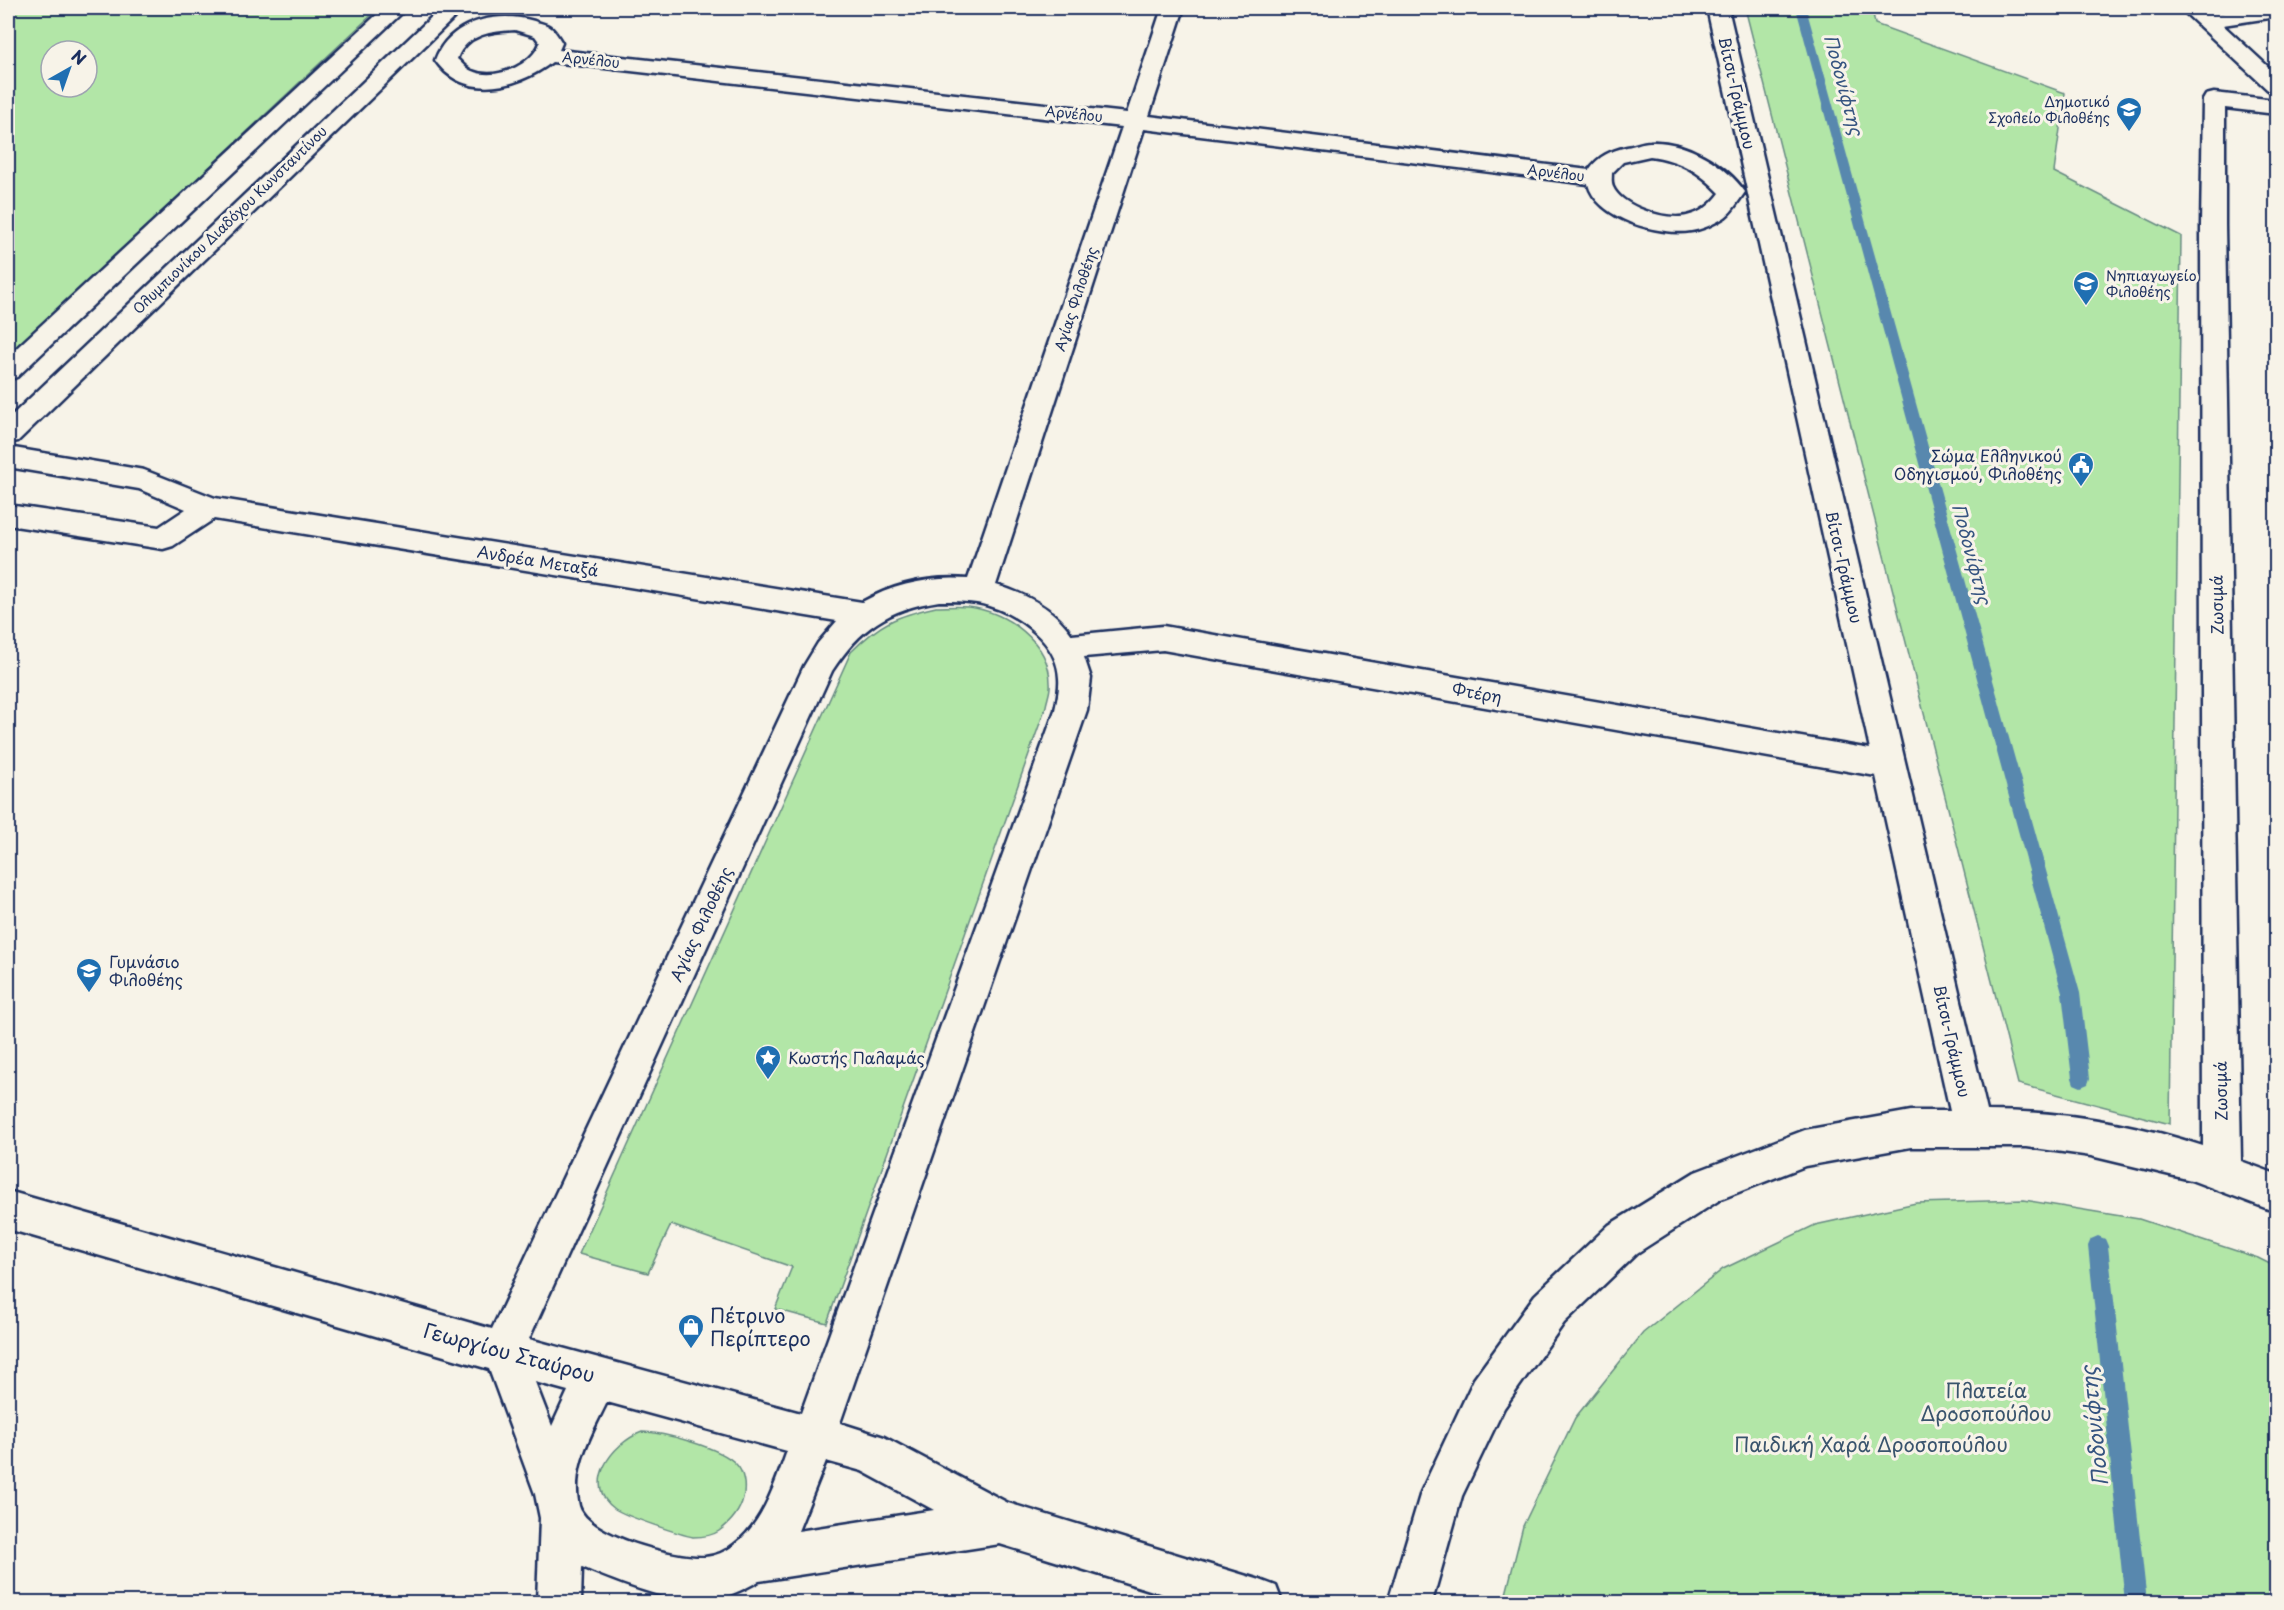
<svg xmlns="http://www.w3.org/2000/svg" width="2284" height="1610" viewBox="0 0 2284 1610" font-family="'Playpen Sans',sans-serif">
	<style>
		.green { fill: #b2e6a7; stroke: #668a82; stroke-width: 1.5; fill-rule: evenodd }
		.lines { fill: none; stroke-linecap: round; stroke-linejoin: round }
		.stream { fill: #5988ae; fill-rule: evenodd }
		.street-casing { stroke: #1b2f5e; stroke-width: 5 }
		.street { fill: #f7f3e8; fill-rule: evenodd }
		.labels { text-anchor: middle; stroke-width: 6; stroke-linejoin: round; paint-order: stroke }
		.far-street-label { font-size: 14px; fill: #1b2f5e; stroke: #f7f3e8 }
		.far-poi-label { font-size: 14px; fill: #1b2f5e; stroke: #f7f3e8; text-anchor: end }
		.street-label { font-size: 16px; fill: #1b2f5e; stroke: #f7f3e8 }
		.poi-label { font-size: 16px; fill: #1b2f5e; stroke: #f7f3e8; text-anchor: start }
		.water-label { font-size: 18px; font-style: italic; fill: #355480; stroke: #f7f3e8 }
		.near-poi-label { font-size: 20px; fill: #1b2f5e; stroke: #f7f3e8; text-anchor: start }
		.near-street-label { font-size: 20px; fill: #1b2f5e; stroke: #f7f3e8 }
		.near-park-label { font-size: 20px; fill: #39546d; stroke: #f7f3e8 }
		.near-water-label { font-size: 21px; font-style: italic; fill: #355480; stroke: #f7f3e8 }
	</style>
	<rect width="100%" height="100%" fill="#f7f3e8"/>
	<filter id="ink" filterUnits="userSpaceOnUse"><feTurbulence type="fractalNoise" baseFrequency=".0167" numOctaves="2"/><feDisplacementMap in="SourceGraphic" scale="12" xChannelSelector="R" yChannelSelector="G"/><feConvolveMatrix kernelMatrix="1 2 1 2 8 2 1 2 1" color-interpolation-filters="sRGB"/></filter>
	<g filter="url(#ink)">
		<g class="green">
			<path d="M 8,8 L 379,8 L 8,356 ZM 51,51 L 87,51 L 87,87 L 51,87 Z"/>
			<polygon points="1745,8 1872,8 1875,24 2065,93 2054,172 2181,236 2170,1124 2018,1084"/>
			<path d="M 936,607 C 947,607 958,606 968,607 C 1006,611 1050,642 1050,683 C 1051,691 1047,699 1046,706 L 827,1323 L 775,1309 L 792,1267 L 671,1225 L 648,1273 L 579,1254 L 851,652 C 880,623 896,616 936,607 Z"/>
			<polygon points="2024,1200 2139,1219 2258,1258 2276,1267 2276,1602 1504,1602 1523,1526 1575,1418 1643,1333 1723,1269 1815,1225 1916,1203"/>
			<path d="M 642,1432 C 663,1432 722,1448 736,1464 C 744,1472 746,1487 743,1498 C 740,1511 730,1523 719,1531 C 712,1536 702,1537 693,1537 C 682,1535 625,1516 615,1509 C 581,1485 612,1443 642,1432 Z"/>
		</g>
		<g class="lines">
			<g class="stream">
				<polygon points="1796,8 1806,8 2080,993 2090,1078 2088,1084 2081,1087 2074,1084 2072,1078 2062,993"/>
				<polygon points="2098,1236 2105,1239 2108,1246 2147,1602 2125,1602 2088,1246 2091,1239"/>
			</g>
			<defs>
				<g id="street">
					<polygon points="384,8 407,8 17,377 8,380 8,356"/>
					<polygon points="441,8 464,8 18,441 8,443 8,419"/>
					<path d="M 1162,8 L 1184,8 L 1149,116 L 1589,170 C 1599,155 1611,151 1627,147 C 1634,146 1642,142 1650,142 C 1684,140 1726,164 1745,192 C 1739,200 1733,211 1725,217 C 1716,223 1701,230 1691,231 C 1659,236 1597,219 1588,184 L 1144,129 L 996,585 C 1026,594 1054,608 1072,635 L 1163,626 L 1870,749 L 1707,8 L 1728,8 L 1987,1111 C 2059,1111 2134,1123 2203,1146 L 2201,225 L 2203,100 L 2206,95 L 2214,93 L 2276,100 L 2276,114 L 2225,108 L 2225,225 L 2241,1161 L 2276,1174 L 2276,1212 L 2191,1180 L 2091,1156 L 2027,1147 L 1911,1147 L 1805,1166 L 1721,1199 L 1637,1253 L 1564,1323 L 1504,1408 L 1462,1496 L 1432,1602 L 1388,1602 L 1421,1492 L 1474,1379 L 1535,1295 L 1609,1225 L 1695,1172 L 1805,1130 L 1911,1111 L 1950,1111 L 1876,776 L 1163,650 L 1084,657 L 1091,678 L 1087,710 L 840,1423 L 884,1437 L 1008,1503 L 1260,1580 L 1276,1586 L 1282,1602 L 1189,1602 L 1000,1544 L 759,1581 C 743,1590 725,1598 707,1601 C 674,1605 613,1580 582,1567 L 581,1602 L 537,1602 L 540,1518 L 535,1494 L 489,1369 L 8,1229 L 8,1191 L 492,1329 L 804,666 L 818,643 L 837,621 L 214,519 L 173,546 L 163,549 L 8,525 L 8,505 L 159,527 L 186,509 L 139,489 L 8,467 L 8,447 L 144,470 L 215,498 L 862,602 C 894,584 931,576 968,579 L 1122,127 L 552,62 C 518,89 463,101 435,60 C 449,21 497,10 534,21 C 539,23 547,24 551,28 C 555,31 559,38 562,43 L 559,50 L 1127,113 ZM 515,30 L 535,36 L 540,43 C 531,66 495,81 472,71 C 466,69 462,63 457,59 C 466,34 492,31 515,30 ZM 1650,156 C 1679,160 1699,171 1720,193 C 1712,204 1701,213 1687,216 C 1666,221 1622,207 1613,187 C 1611,183 1612,177 1612,173 L 1623,162 ZM 939,601 C 956,601 973,601 989,606 C 1019,615 1058,643 1059,678 C 1060,689 1057,700 1055,710 L 801,1413 L 529,1339 L 832,671 C 860,628 888,609 939,601 ZM 535,1382 L 568,1391 L 552,1426 ZM 607,1402 L 787,1451 C 775,1484 763,1523 734,1545 C 726,1552 715,1556 705,1557 C 676,1559 587,1536 579,1506 C 570,1469 592,1433 607,1402 ZM 826,1461 L 862,1471 L 934,1510 L 798,1531 Z"/>
					<polygon points="2180,8 2203,8 2210,14 2256,8 2276,8 2276,17 2223,25 2276,74 2276,92 2268,90"/>
				</g>
			</defs>
			<use href="#street" class="street-casing"/>
			<use href="#street" class="street"/>
		</g>
	</g>
	<defs>
		<symbol id="school-pin" viewBox="-11 -11 22 30"><path d="M0 17L-7.5 6A9.5 9.5 0 1 1 7.5 6Z" fill="#1f6fb2" stroke="#f7f3e8"/><path d="M0-5L7-2L0 1L-7-2ZM-4 1L0 2.5L4 1V4Q0 6-4 4Z" fill="#fff"/></symbol>
		<symbol id="civic-pin" viewBox="-11 -11 22 30"><path d="M0 17L-7.5 6A9.5 9.5 0 1 1 7.5 6Z" fill="#1f6fb2" stroke="#f7f3e8"/><path d="M-.6-6.5H3V-4.5H.6V-3L4-1V1h2V6H-6V1h2V-1L-.6-3ZM-1.2 2.5V6h2.4V2.5Z" fill="#fff"/></symbol>
		<symbol id="sight-pin" viewBox="-11 -11 22 30"><path d="M0 17L-7.5 6A9.5 9.5 0 1 1 7.5 6Z" fill="#1f6fb2" stroke="#f7f3e8"/><path d="M0-6L1.8-2.2L6-1.7L2.9 1.2L3.7 5.4L0 3.3L-3.7 5.4L-2.9 1.2L-6-1.7L-1.8-2.2Z" fill="#fff"/></symbol>
		<symbol id="shop-pin" viewBox="-11 -11 22 30"><path d="M0 17L-7.5 6A9.5 9.5 0 1 1 7.5 6Z" fill="#1f6fb2" stroke="#f7f3e8"/><path d="M-5-2.5h2.3a2.7 3.5 0 0 1 5.4 0H5L5.5 6h-11ZM-1.5-2.5h3a1.5 2.3 0 0 0-3 0Z" fill="#fff"/></symbol>
	</defs>
	<g fill-rule="evenodd">
		<use href="#school-pin" x="2114" y="95" width="30" height="40"/>
		<use href="#school-pin" x="2071" y="269" width="30" height="40"/>
		<use href="#civic-pin" x="2066" y="450" width="30" height="40"/>
		<use href="#school-pin" x="74" y="956" width="30" height="40"/>
		<use href="#sight-pin" x="753" y="1043" width="30" height="40"/>
		<use href="#shop-pin" x="676" y="1312" width="30" height="40"/>
	</g>
	<g class="labels">
		<g class="far-street-label">
			<text transform="translate(591 60) rotate(6)" y="5">Αρνέλου</text>
			<text transform="translate(1074 114) rotate(6)" y="5">Αρνέλου</text>
			<text transform="translate(1556 173) rotate(7)" y="5">Αρνέλου</text>
			<text transform="translate(230 220) rotate(-44)" y="5">Ολυμπιονίκου Διαδόχου Κωνσταντίνου</text>
			<text transform="translate(1076 299) rotate(-72)" y="5">Αγίας Φιλοθέης</text>
		</g>
		<g class="far-poi-label">
			<text x="2110" y="107">Δημοτικό<tspan x="2110" dy="16">Σχολείο Φιλοθέης</tspan></text>
			<text x="2106" y="281" text-anchor="start">Νηπιαγωγείο<tspan x="2106" dy="16">Φιλοθέης</tspan></text>
		</g>
		<g class="street-label">
			<text transform="translate(1737 93) rotate(77)" y="6">Βίτσι-Γράμμου</text>
			<text transform="translate(538 561) rotate(9)" y="6">Ανδρέα Μεταξά</text>
			<text transform="translate(1844 567) rotate(77)" y="6">Βίτσι-Γράμμου</text>
			<text transform="translate(2217 605) rotate(-91)" y="6">Ζωσιμά</text>
			<text transform="translate(1477 693) rotate(10)" y="6">Φτέρη</text>
			<text transform="translate(701 924) rotate(-65)" y="6">Αγίας Φιλοθέης</text>
			<text transform="translate(1952 1041) rotate(77)" y="6">Βίτσι-Γράμμου</text>
			<text transform="translate(2221 1091) rotate(-91)" y="6">Ζωσιμά</text>
		</g>
		<g class="poi-label">
			<text x="2062" y="462" text-anchor="end">Σώμα Ελληνικού<tspan x="2062" dy="18">Οδηγισμού, Φιλοθέης</tspan></text>
			<text x="109" y="968">Γυμνάσιο<tspan x="109" dy="18">Φιλοθέης</tspan></text>
			<text x="788" y="1064">Κωστής Παλαμάς</text>
		</g>
		<g class="water-label">
			<text transform="translate(1843 85) rotate(75)" y="6">Ποδονίφτης</text>
			<text transform="translate(1971 554) rotate(75)" y="6">Ποδονίφτης</text>
		</g>
		<g class="near-poi-label">
			<text x="710" y="1323">Πέτρινο<tspan x="710" dy="23">Περίπτερο</tspan></text>
		</g>
		<g class="near-street-label">
			<text transform="translate(509 1353) rotate(15)" y="7">Γεωργίου Σταύρου</text>
		</g>
		<g class="near-park-label">
			<text x="1986" y="1398">Πλατεία<tspan x="1986" dy="23">Δροσοπούλου</tspan></text>
			<text x="1871" y="1452">Παιδική Χαρά Δροσοπούλου</text>
		</g>
		<g class="near-water-label">
			<text transform="translate(2095 1426) rotate(-96)" y="7">Ποδονίφτης</text>
		</g>
	</g>
	<rect width="2284" height="1610" fill="none" stroke="#f7f3e8" stroke-width="30"/>
	<rect x="15" y="15" width="2254" height="1580" fill="none" stroke="#1b2f5e" stroke-width="2" filter="url(#ink)"/>
	<g transform="translate(69 69) rotate(40)"><circle r="28" fill="#f7f3e8" stroke="#9fa5b1" stroke-width="1.5"/>
	<path d="M0-4.5L10 22L0 15L-10 22Z" fill="#1f6fb2"/>
	<text y="-9" font-size="16" font-weight="bold" text-anchor="middle" fill="#1b2f5e">N</text>
	</g>
</svg>
